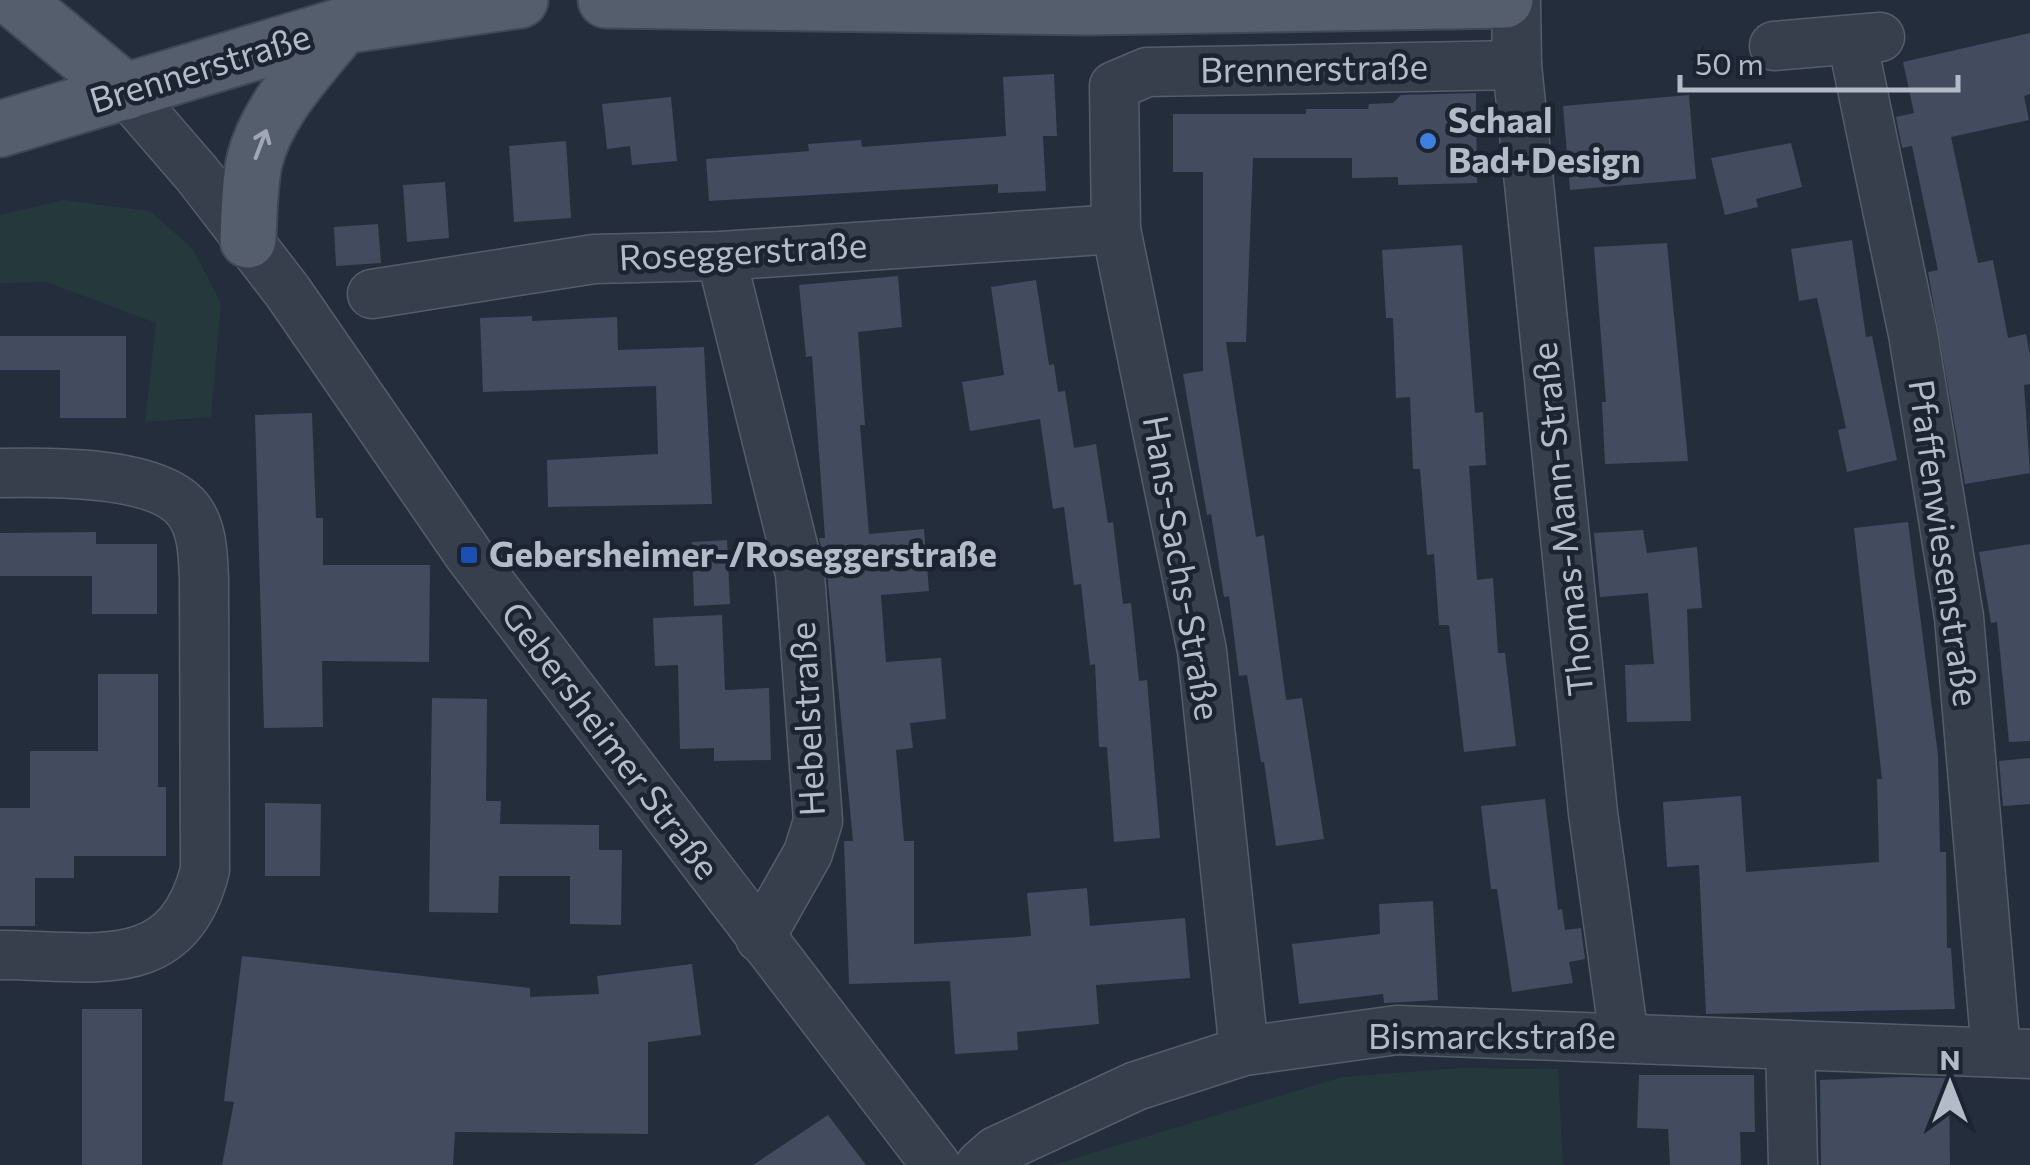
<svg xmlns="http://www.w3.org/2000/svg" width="2030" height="1165" viewBox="0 0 2030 1165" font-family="Commissioner,sans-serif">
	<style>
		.green { fill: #25393d }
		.building { fill: #424c5e }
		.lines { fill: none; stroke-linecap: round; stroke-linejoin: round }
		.minor-casing { stroke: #555d6a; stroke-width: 51 }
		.major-casing { stroke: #404855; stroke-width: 59 }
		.minor { stroke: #373f4c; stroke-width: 48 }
		.major { stroke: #555e6c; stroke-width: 55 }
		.oneway { stroke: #a0a8b6 }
		.shop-dot { fill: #3f7fe0; stroke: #1c2431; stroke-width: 4 }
		.transit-dot { fill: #1a4fb4; stroke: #1c2431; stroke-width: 4 }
		.labels { text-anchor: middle; stroke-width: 9; stroke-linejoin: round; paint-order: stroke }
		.street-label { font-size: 35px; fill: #b3bac8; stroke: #1c2431 }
		.poi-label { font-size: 35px; font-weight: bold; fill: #b3bac8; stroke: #1c2431; text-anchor: start }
	</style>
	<rect width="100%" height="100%" fill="#232d3c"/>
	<g class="green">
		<polygon points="64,200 150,211 192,248 221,303 211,417 145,422 156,323 47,282 0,283 0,215"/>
		<polygon points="1460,1068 1558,1069 1563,1165 1053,1165 1342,1077"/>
	</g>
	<g class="building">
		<polygon points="2030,33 2030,94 2024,96 2029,120 1951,137 1978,263 1993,260 2008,338 2026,334 2030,356 2030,384 2024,385 2030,473 1965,484 1928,272 1938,270 1912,146 1902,148 1896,117 1914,113 1903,62"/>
		<polygon points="1054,74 1057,136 1043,136 1046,191 998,193 998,184 709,201 706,159 809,151 808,144 861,140 862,147 1006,136 1003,77"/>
		<polygon points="1476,93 1477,183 1398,185 1398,177 1352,178 1352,158 1253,158 1246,342 1226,342 1256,537 1264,535 1286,700 1302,698 1324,839 1276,846 1264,762 1261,762 1247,675 1239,676 1229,596 1224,597 1211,514 1207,515 1183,374 1203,371 1203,172 1173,172 1173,114 1306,114 1306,109 1368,109 1369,104 1393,103 1401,95"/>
		<polygon points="1689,95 1696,179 1570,190 1563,106"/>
		<polygon points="671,97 677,161 632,165 630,146 607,149 602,104"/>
		<polygon points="566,141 571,218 514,222 509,146"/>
		<polygon points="1791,143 1802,187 1756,199 1758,207 1725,215 1711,158"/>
		<polygon points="445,182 449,238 407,242 403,185"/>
		<polygon points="378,224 381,263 336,266 334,227"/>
		<polygon points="1852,240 1866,337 1872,336 1897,460 1847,472 1838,430 1846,428 1817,298 1799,301 1791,249"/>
		<polygon points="1667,243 1688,461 1605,464 1602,402 1606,402 1594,247"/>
		<polygon points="1462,245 1475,413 1483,412 1486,465 1469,466 1477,580 1493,578 1498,653 1505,653 1516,746 1464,752 1449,625 1439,625 1434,554 1427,555 1420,469 1413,469 1410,397 1396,398 1393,318 1386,318 1382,250"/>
		<polygon points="898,276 902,327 858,332 865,425 860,425 869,534 924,529 929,591 881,595 886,662 941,658 946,719 910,723 913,748 896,750 904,841 914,841 914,944 1031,936 1027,893 1087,888 1090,926 1185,918 1190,978 1096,985 1099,1024 1017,1032 1018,1050 955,1054 950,981 849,984 844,841 853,841 827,572 819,538 825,538 812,356 806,357 799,285"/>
		<polygon points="1036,280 1049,365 1054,364 1058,392 1065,391 1074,448 1096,444 1108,523 1113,522 1123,604 1131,603 1139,681 1147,680 1160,838 1114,842 1107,747 1099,747 1095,664 1090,665 1081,584 1074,585 1064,507 1053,509 1040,419 970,431 962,382 1004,375 991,287"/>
		<polygon points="532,316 532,321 617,317 618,350 704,347 712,504 548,507 547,460 658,454 656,386 483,392 480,318"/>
		<polygon points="0,336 126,336 126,418 60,418 60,370 0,370"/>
		<polygon points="312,413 316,518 323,518 323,565 430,565 429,662 322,661 323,727 264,728 255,415"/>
		<polygon points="1908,522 1938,755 1940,852 1946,852 1947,948 1951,948 1955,1009 1706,1014 1699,865 1667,867 1663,802 1741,796 1746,872 1879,862 1877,779 1882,779 1854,528"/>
		<polygon points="1643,530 1647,553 1697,547 1702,608 1687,609 1691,721 1627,722 1625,665 1654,664 1648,593 1600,597 1594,533"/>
		<polygon points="96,532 96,544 157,544 157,614 92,614 92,576 0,576 0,533"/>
		<polygon points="727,540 730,604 694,606 692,542"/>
		<polygon points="2030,544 2030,741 2009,742 1997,622 1991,623 1979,552"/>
		<polygon points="722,615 725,690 769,688 771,760 714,761 714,748 680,749 678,665 655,666 653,618"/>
		<polygon points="98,674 158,674 158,787 166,787 166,856 74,856 74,878 35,878 35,926 0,926 0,808 30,808 30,751 98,751"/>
		<polygon points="432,698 487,699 486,801 501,801 500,824 599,825 599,850 622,850 621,925 570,924 570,876 499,876 498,913 429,912"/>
		<polygon points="2030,758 2030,804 2003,806 1999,761"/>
		<polygon points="1545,799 1558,910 1562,909 1565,930 1581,928 1585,959 1569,962 1573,983 1512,992 1497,889 1491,889 1481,806"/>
		<polygon points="265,803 321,804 320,876 265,876"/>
		<polygon points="1433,901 1438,1000 1384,1003 1383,994 1299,1004 1292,944 1380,934 1379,904"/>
		<polygon points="242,956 530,988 530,997 599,994 597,976 692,964 701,1035 648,1042 648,1134 455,1132 453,1165 222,1165 234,1102 224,1101"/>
		<rect x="82" y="1009" width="60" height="156"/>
		<polygon points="1639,1075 1754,1075 1755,1132 1740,1132 1741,1165 1670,1165 1668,1129 1637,1128"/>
		<polygon points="1903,1077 1949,1078 1950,1165 1821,1165 1820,1080"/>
		<polygon points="828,1115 866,1165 753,1165"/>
	</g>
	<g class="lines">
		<defs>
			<g id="minor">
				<polyline points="1516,0 1517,65 1593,813 1624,1038"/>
				<polyline points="1852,40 1913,334 1959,617 1996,1052"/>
				<polyline points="1774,46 1880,37"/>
				<polyline points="126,92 197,174 288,292 469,555 936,1165"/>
				<polyline points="721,256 800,574 818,821 808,853 760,938"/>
				<polyline points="372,294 594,259 721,256 1116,229"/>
				<path d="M 0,473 C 47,472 159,470 189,511 C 203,530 203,557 204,580 L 205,870 C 177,980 92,955 0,955"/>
				<polyline points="1790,1045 1793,1165"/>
				<polyline points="1244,1051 1202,651 1116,229 1114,86 1147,72 1517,65"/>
				<polyline points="980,1165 996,1151 1136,1086 1244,1051 1397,1030 2030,1054"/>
			</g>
			<g id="major">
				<polyline points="15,0 126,92"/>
				<polyline points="606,0 1088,7 1505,0"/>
				<polyline points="0,129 342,26 520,0"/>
				<path d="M 248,240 C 249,215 249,188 254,163 C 266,110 310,67 342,26"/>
			</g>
		</defs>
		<use href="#minor" class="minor-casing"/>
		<use href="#major" class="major-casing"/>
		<use href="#minor" class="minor"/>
		<use href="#major" class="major"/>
	</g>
	<defs><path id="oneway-shaft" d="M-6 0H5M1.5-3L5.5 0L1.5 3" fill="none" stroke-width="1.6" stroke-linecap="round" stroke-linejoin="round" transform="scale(2.5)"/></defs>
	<use class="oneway" href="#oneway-shaft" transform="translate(261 144) rotate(-69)"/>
	<circle class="shop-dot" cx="1428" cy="141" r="10"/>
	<rect class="transit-dot" x="459" y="545" width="20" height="20" rx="5"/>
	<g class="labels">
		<g class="street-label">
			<text transform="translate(200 69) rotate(-17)" y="12">Brennerstraße</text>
			<text transform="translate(1314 69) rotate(-1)" y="12">Brennerstraße</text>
			<text transform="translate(743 252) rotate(-3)" y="12">Roseggerstraße</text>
			<text transform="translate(1563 519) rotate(-96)" y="12">Thomas-Mann-Straße</text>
			<text transform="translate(1943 543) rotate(82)" y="12">Pfaffenwiesenstraße</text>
			<text transform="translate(1181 568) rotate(80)" y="12">Hans-Sachs-Straße</text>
			<text transform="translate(808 719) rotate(-93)" y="12">Hebelstraße</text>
			<text transform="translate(610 741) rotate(53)" y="12">Gebersheimer Straße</text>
			<text x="1492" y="1049">Bismarckstraße</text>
		</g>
		<g class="poi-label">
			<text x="1448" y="133">Schaal<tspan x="1448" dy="40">Bad+Design</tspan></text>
			<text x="489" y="567">Gebersheimer-/Roseggerstraße</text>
		</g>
	</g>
	<g transform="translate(1950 1085)" stroke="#1c2431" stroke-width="8" paint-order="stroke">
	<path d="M0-8L18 38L0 25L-18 38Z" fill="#b3bac8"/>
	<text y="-15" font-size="28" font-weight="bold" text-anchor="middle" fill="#b3bac8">N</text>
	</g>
	<path d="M1680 75v15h278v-15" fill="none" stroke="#b3bac8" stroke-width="5"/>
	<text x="1695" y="75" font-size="30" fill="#b3bac8" stroke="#1c2431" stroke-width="8" paint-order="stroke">50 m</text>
</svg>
